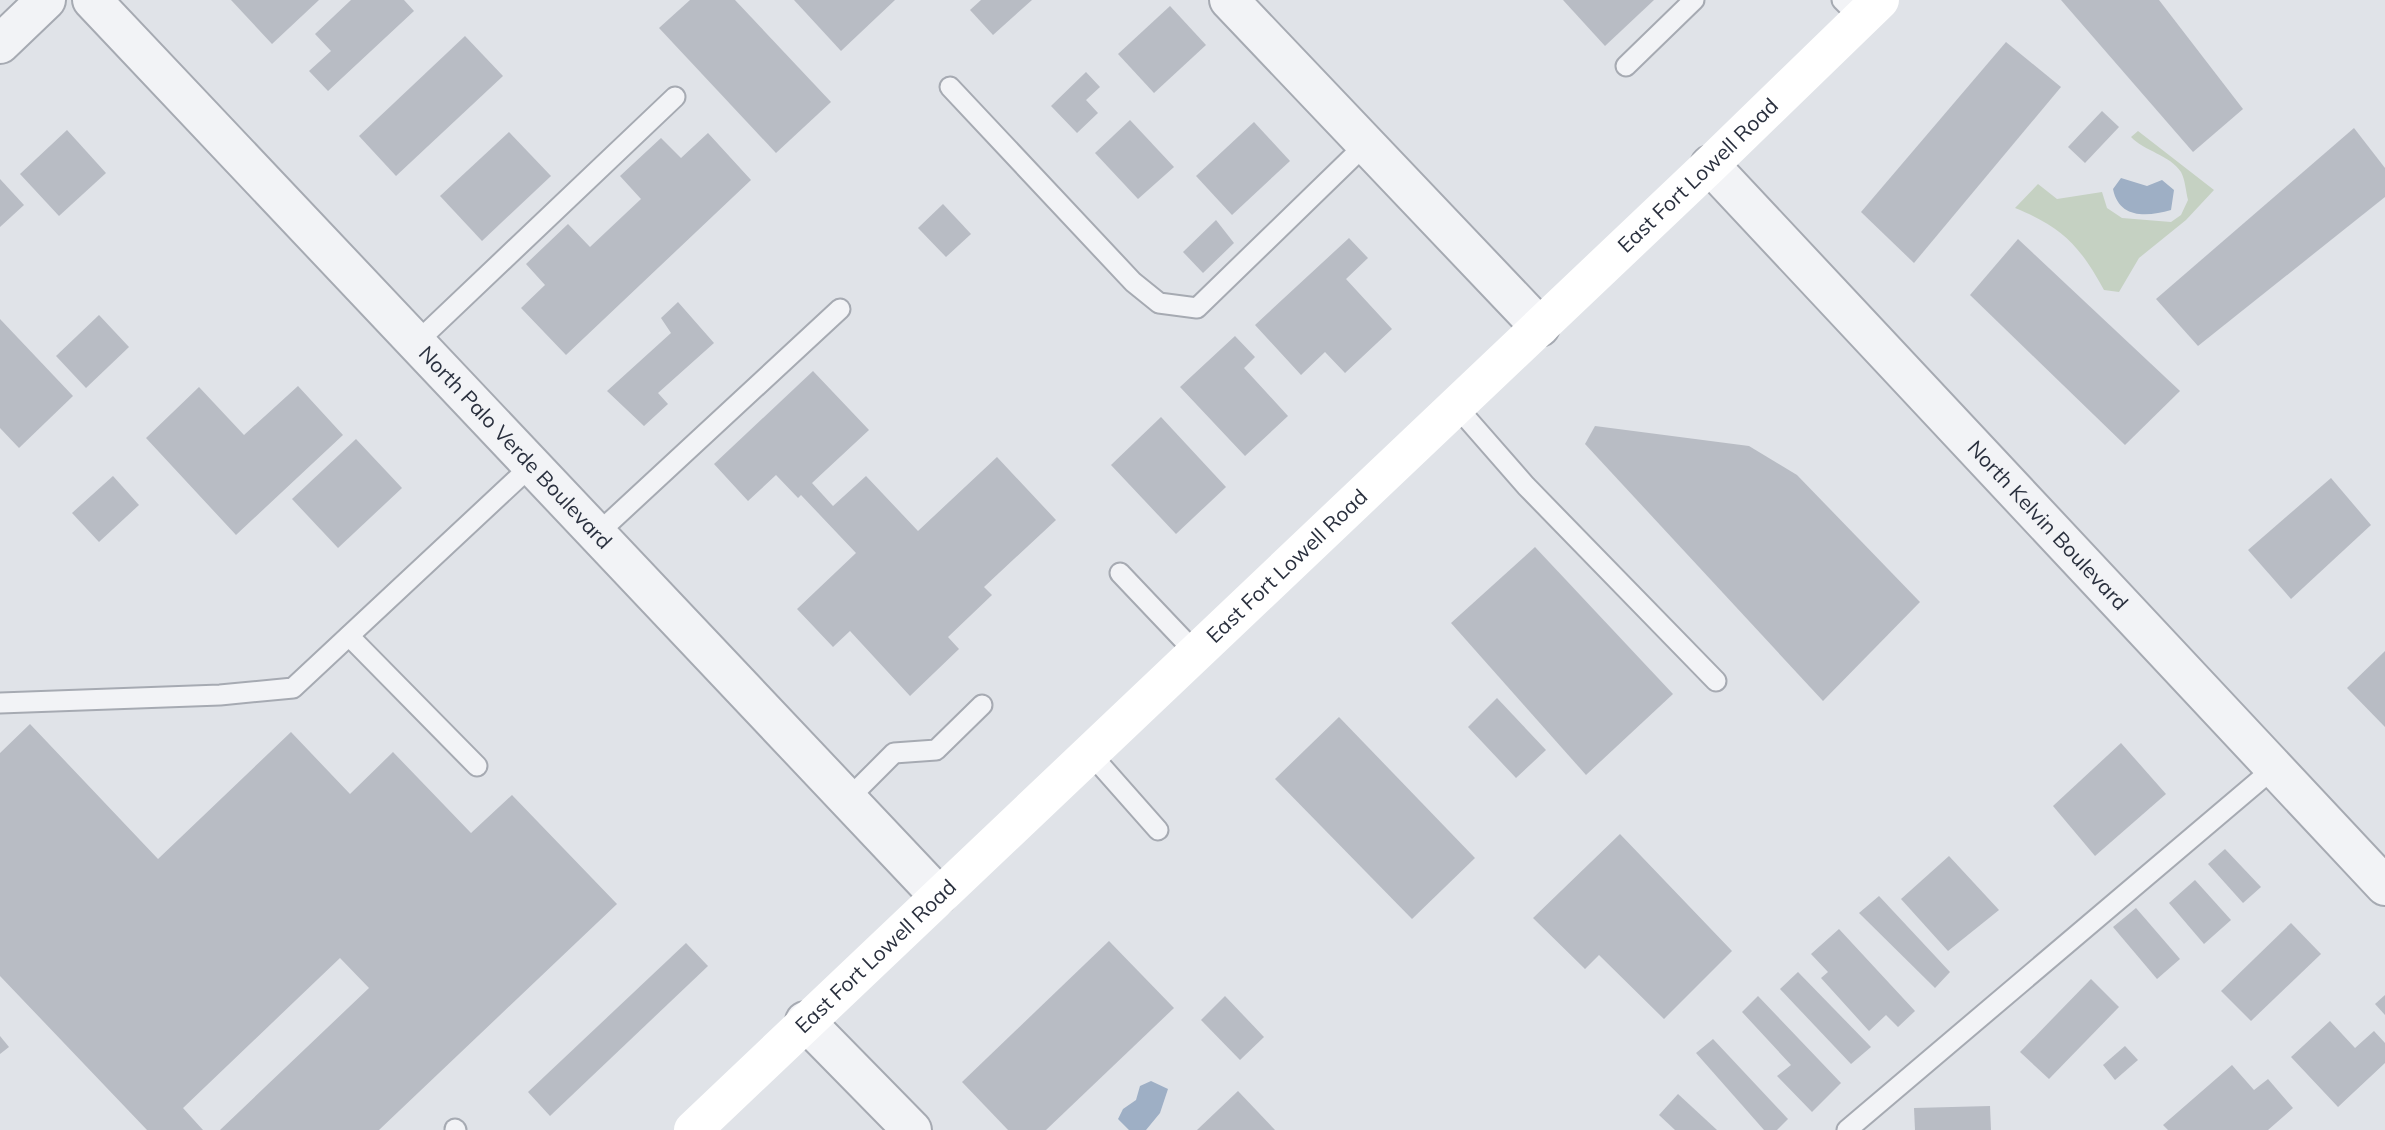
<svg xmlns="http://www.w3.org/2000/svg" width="2385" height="1130" viewBox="0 0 2385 1130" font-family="Mulish,sans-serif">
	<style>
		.green { fill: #c5d1c2 }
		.water { fill: #9eafc5 }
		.building { fill: #b8bcc4 }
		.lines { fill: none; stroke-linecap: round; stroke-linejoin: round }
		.service-casing { stroke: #a6aab2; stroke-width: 23 }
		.minor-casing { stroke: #a6aab2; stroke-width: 42 }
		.service { stroke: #f2f3f6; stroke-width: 19 }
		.minor { stroke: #f2f3f6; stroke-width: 38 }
		.secondary { stroke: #fff; stroke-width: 38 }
		.labels { text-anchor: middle; stroke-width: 5; stroke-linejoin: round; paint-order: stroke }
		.street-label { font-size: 21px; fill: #2a303e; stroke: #eff1f5 }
	</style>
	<rect width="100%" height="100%" fill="#e0e3e8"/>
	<path class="green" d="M 2138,131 L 2214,190 L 2186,220 L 2139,258 L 2119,292 L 2104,290 C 2080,246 2062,227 2015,208 L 2038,184 L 2057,199 L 2102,192 L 2107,208 L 2122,218 L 2171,222 L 2181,215 L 2188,200 C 2186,192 2185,179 2181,172 C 2170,155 2144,151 2131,137 Z"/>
	<g class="water">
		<path d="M 2121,178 L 2147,186 L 2162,180 L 2174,190 L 2171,210 C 2147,217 2119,219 2113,189 Z"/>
		<polygon points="1151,1081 1168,1089 1160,1113 1146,1130 1129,1130 1118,1119 1123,1109 1136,1100 1140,1086"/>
	</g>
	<g class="building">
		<polygon points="231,0 319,0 272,44"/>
		<polygon points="351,0 404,0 414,11 328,91 309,71 331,51 315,34"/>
		<polygon points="690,0 735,0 831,102 776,153 659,28"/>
		<polygon points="794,0 895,0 841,51"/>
		<polygon points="981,0 1032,0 993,35 970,10"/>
		<polygon points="1563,0 1654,0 1605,46"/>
		<polygon points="2061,0 2159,0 2243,109 2193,152"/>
		<polygon points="1170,6 1206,45 1154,93 1118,54"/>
		<polygon points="465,36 503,76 396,176 359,136"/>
		<polygon points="2006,42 2061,87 1914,263 1861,212"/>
		<polygon points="1086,72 1100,87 1086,100 1098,113 1077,133 1051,106"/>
		<polygon points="2102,111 2119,127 2085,163 2068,147"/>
		<polygon points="1130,120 1174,167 1138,199 1095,153"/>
		<polygon points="1254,122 1290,161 1232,215 1196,176"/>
		<polygon points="2354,128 2385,168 2385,197 2198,346 2156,299"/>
		<polygon points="67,130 106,173 59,216 20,174"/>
		<polygon points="509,132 551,176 482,241 440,196"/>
		<polygon points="708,133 751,180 566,355 521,308 545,285 526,264 568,224 590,247 641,199 620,176 661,138 681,158"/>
		<polygon points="0,179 24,205 0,227"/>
		<polygon points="943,204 971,234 946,257 918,228"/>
		<polygon points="1216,220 1234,243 1203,273 1183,252"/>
		<polygon points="1349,238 1368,258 1346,279 1392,329 1345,373 1325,352 1301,375 1255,325"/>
		<polygon points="2018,239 2180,391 2125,445 1970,295"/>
		<polygon points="678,302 714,343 658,393 668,404 644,426 607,391 671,333 661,318"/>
		<polygon points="99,315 129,347 86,388 56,356"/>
		<polygon points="0,319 73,396 19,448 0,428"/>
		<polygon points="1235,336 1255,357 1244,368 1288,416 1245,456 1180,387"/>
		<polygon points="813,371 869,430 812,483 833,506 866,476 918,531 997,457 1056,520 984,587 992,595 948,637 959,649 910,696 850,631 833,647 797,609 856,553 801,495 798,498 776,475 748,501 714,464"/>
		<polygon points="298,386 343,435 236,535 146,438 199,387 244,435"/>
		<polygon points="1161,417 1226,487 1176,534 1111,465"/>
		<polygon points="1595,426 1749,446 1797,475 1920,602 1823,701 1585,444"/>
		<polygon points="356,439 402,488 338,548 292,499"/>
		<polygon points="113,476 139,505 99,542 72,513"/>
		<polygon points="2331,478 2371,525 2291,599 2248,550"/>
		<polygon points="1535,547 1673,694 1586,775 1451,623"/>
		<polygon points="2385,651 2385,727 2347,688"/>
		<polygon points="1497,698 1546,750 1516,778 1468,727"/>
		<polygon points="1339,717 1475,858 1412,919 1275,779"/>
		<polygon points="30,724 158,859 291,732 350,794 393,752 471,833 512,795 617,904 379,1130 220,1130 369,988 340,958 183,1108 203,1130 147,1130 0,976 0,753"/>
		<polygon points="2121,743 2166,794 2095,856 2053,806"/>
		<polygon points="1620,834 1732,951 1664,1019 1599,955 1585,969 1533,918"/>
		<polygon points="2225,849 2261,887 2243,903 2208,864"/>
		<polygon points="1949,856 1999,910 1948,951 1901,899"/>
		<polygon points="2195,880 2231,920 2204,944 2169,903"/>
		<polygon points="1879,896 1950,972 1935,988 1859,913"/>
		<polygon points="2136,908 2180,959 2157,979 2113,927"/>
		<polygon points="2291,923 2321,954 2251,1021 2221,991"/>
		<polygon points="1839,929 1915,1011 1898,1027 1886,1015 1869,1031 1821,978 1828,972 1811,954"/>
		<polygon points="1109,941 1174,1008 1046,1130 1008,1130 962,1082"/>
		<polygon points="686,943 708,966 550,1116 528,1092"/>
		<polygon points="1798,972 1871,1047 1851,1064 1780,989"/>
		<polygon points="2091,979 2119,1007 2049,1079 2020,1052"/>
		<polygon points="2385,995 2385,1015 2375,1004"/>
		<polygon points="1225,996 1264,1037 1240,1060 1201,1020"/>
		<polygon points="1758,996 1841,1083 1812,1112 1777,1076 1791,1065 1742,1012"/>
		<polygon points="2330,1021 2355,1048 2374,1031 2385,1043 2385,1063 2338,1107 2291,1057"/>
		<polygon points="0,1036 9,1047 0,1054"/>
		<polygon points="1713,1039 1788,1119 1777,1130 1764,1130 1696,1053"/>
		<polygon points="2125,1046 2138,1060 2115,1080 2103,1065"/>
		<polygon points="2232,1065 2254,1090 2268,1079 2293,1108 2268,1130 2168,1130 2163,1125"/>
		<polygon points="1238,1091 1275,1130 1197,1130"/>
		<polygon points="1678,1094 1717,1130 1675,1130 1659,1115"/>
		<polygon points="1990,1106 1991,1130 1915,1130 1914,1108"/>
	</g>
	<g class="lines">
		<defs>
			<g id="service">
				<polyline points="1842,0 1860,18"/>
				<polyline points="1626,66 1694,0"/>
				<polyline points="950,87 1133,282 1159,303 1197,308 1366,144"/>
				<polyline points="416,343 675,97"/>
				<polyline points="1456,406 1526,486 1716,681"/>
				<polyline points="597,534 840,309"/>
				<polyline points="1120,573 1195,652"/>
				<polyline points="349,636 477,766"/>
				<polyline points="0,703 220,695 293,688 532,465"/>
				<polyline points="1089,752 1158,830"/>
				<polyline points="847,800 894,753 936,750 982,705"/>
				<polyline points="455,1129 456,1130"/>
				<polyline points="1847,1130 2274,768"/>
			</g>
			<g id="minor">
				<path id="s1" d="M 92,0 L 938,895"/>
				<polyline points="1229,0 1540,327"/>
				<polyline points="0,44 46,0"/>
				<path id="s2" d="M 1710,165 L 2385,886"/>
				<polyline points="805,1021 912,1130"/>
			</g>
		</defs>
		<use href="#service" class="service-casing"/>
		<use href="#minor" class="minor-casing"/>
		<use href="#service" class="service"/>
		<use href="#minor" class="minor"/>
		<path class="secondary" id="s3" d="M 693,1130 L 1710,165 L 1880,0"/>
	</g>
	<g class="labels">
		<g class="street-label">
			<text dy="7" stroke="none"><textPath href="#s3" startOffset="1386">East Fort Lowell Road</textPath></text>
			<text dy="7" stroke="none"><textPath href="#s1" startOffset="616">North Palo Verde Boulevard</textPath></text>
			<text dy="7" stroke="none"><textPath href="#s2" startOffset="494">North Kelvin Boulevard</textPath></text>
			<text dy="7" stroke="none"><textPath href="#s3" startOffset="819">East Fort Lowell Road</textPath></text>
			<text dy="7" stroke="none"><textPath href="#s3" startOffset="252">East Fort Lowell Road</textPath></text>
		</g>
	</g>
</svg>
